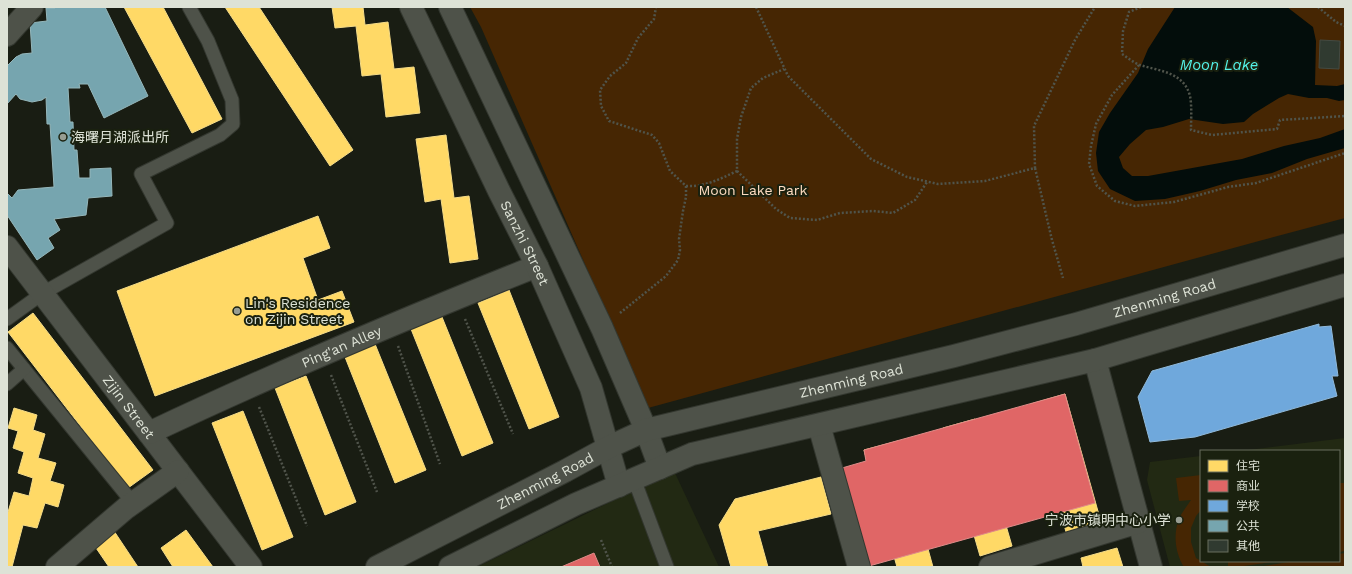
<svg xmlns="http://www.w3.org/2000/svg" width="1352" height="574" viewBox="0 0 1352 574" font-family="'Work Sans','Noto Sans SC',sans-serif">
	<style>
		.built { fill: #222913 }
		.green { fill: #462603 }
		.water { fill: #030d0b }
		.homes { fill: #ffd966; stroke: #f5dc88 }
		.shops { fill: #e06666; stroke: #df8b88 }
		.schools { fill: #6fa8dc; stroke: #90b9da }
		.public { fill: #76a5af; stroke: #95b7bb }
		.building { fill: #303a30; stroke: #444a42 }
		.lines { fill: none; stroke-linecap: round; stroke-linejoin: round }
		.service-casing { stroke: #33372f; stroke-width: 15 }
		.minor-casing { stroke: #33372f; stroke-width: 24 }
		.secondary-casing { stroke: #33372f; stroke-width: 24 }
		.path { stroke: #50544b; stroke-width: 2.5; stroke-dasharray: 2 2; stroke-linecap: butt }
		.service { stroke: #4e5249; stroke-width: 13 }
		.minor { stroke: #4e5249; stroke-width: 22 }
		.secondary { stroke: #4e5249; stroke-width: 22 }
		.poi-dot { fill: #989d92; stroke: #1a210f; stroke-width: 1.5 }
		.labels { text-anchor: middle; stroke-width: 4; stroke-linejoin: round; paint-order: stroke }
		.poi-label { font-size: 14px; fill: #dde2d6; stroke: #1a210f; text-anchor: start }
		.park-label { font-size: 14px; fill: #fddbc0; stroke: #1a210f }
		.street-label { font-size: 14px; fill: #dde2d6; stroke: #1a210f }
		.water-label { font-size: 15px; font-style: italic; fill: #54f3e9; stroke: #1a210f }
	</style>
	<rect width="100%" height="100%" fill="#191d13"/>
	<g class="built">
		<polygon points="1345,438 1345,567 1170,567 1147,480 1150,462 1201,456 1201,561 1339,561 1339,451 1240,451"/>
		<polygon points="674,471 719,567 477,567"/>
	</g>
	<g class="green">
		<polygon points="470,7 1345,7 1345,218 1259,241 648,408 481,27"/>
		<path d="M 1201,475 L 1201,510 L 1196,516 L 1191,528 L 1191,542 L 1196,558 L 1211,567 L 1184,567 C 1175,553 1173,534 1179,519 C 1182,512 1187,506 1191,500 L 1179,501 L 1176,478 Z"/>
		<polygon points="1339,483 1345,483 1345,551 1339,552"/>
		<polygon points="1345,553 1345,567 1257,567 1295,561 1339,561 1339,554"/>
		<polygon points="1228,561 1278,561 1237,567 1228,567"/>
	</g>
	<polygon class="water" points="1175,7 1287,7 1313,27 1316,41 1315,85 1337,86 1345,84 1345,100 1339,101 1327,98 1309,98 1288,94 1279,98 1253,114 1244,122 1223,124 1189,119 1163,127 1146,130 1130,144 1119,157 1123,168 1132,176 1148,176 1242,159 1284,146 1320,138 1345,129 1345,148 1307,159 1272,173 1236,180 1200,191 1165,199 1135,201 1110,189 1098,171 1096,153 1099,132 1110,113 1138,73 1148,49"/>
	<g class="homes">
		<polygon points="124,7 163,7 222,119 192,133"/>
		<polygon points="225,7 259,7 353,150 330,166"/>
		<polygon points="332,7 363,7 365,25 388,22 394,69 414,67 420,113 386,117 381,74 362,76 356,26 335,28"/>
		<polygon points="446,135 454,198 469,196 478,259 450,263 441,199 425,202 416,139"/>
		<polygon points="318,216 330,248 303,258 318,300 342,291 354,322 155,396 117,291"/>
		<polygon points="509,290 559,417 529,429 478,303"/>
		<polygon points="33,313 153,470 128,488 8,332"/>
		<polygon points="442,317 493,443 462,456 411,329"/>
		<polygon points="375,344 426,470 395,483 345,357"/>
		<polygon points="306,376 356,502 325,515 275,388"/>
		<polygon points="1065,394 1101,522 1066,532 1031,404"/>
		<polygon points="14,408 37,415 33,430 45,434 38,458 56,463 50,481 64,485 58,507 45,503 37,528 23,525 12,567 7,567 7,511 8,512 14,492 29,496 33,478 18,473 24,452 13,448 18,431 8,428"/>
		<polygon points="243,411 293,537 262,550 212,423"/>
		<polygon points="975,419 1012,546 980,556 943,428"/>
		<polygon points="898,441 933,567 897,567 864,450"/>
		<polygon points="821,477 831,514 758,531 768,567 731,567 719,525 735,499"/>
		<polygon points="186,530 213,567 173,567 161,548"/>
		<polygon points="114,531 138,567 109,567 94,545"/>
		<polygon points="1117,548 1123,567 1083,567 1081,558"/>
	</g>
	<g class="shops">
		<polygon points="1065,394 1095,503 869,566 842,468 866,461 864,450"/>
		<polygon points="594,553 600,567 561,567"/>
	</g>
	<polygon class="schools" points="1319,324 1319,327 1331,326 1338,376 1332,376 1337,396 1195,437 1150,442 1138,397 1152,371"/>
	<polygon class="public" points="55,7 105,7 148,96 104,118 88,84 79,84 80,88 68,88 70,122 73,122 74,150 77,150 79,178 90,178 90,169 111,168 112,196 88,198 86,215 54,219 60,230 48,238 54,248 37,260 7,215 7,193 12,198 18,190 54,187 50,124 47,124 46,97 42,100 32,102 20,99 16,94 7,104 7,66 16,57 22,54 32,53 30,23 47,21 46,8 55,8"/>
	<polygon class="building" points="1320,40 1340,41 1339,69 1319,68"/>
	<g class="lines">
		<defs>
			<g id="service">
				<polyline points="7,319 43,293 167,223 141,174 220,135 233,124 232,100 208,41 189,7"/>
				<polyline points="7,348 133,503"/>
				<polyline points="7,384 24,369"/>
				<polyline points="634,479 667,567"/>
			</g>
			<g id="minor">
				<polyline points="7,35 32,7"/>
				<path id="s1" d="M 7,247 L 251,567"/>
				<polyline points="1095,360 1151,567"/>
				<polyline points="819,425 859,567"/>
				<path id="s2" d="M 149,433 C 276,373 406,318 537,266"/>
				<polyline points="57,567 126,508 178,471"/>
				<polyline points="990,567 1139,522"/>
			</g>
			<g id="secondary">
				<path id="s3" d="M 411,7 L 499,191 L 537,266 L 591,388 L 619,486"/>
				<polyline points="450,7 602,328 646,430 660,468"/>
				<path id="s4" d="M 377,567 L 565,471 L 609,447 L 646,430 L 954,356 L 1076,324 L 1345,245"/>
				<polyline points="450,567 576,504 692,454 1095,360 1345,285"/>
			</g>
		</defs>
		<use href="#service" class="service-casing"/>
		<use href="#minor" class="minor-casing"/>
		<use href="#secondary" class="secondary-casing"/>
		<g class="path">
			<polyline points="756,7 788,76 871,159 907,177 938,184 985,181 1035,168 1034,126 1075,40 1095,7"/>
			<path d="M 1141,7 L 1129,12 L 1123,31 L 1122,54 C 1128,58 1134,63 1140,65 C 1159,71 1184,72 1190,96 C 1192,106 1191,119 1191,130 L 1212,135 L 1277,129 L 1280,120 L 1345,116"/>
			<polyline points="1318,7 1336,22 1345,26"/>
			<polyline points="1139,65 1112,95 1096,124 1091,146 1089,164 1097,186 1115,201 1135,206 1174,202 1228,187 1256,183 1345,153"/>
			<polyline points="1035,168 1052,240 1063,278"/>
			<polyline points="737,171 776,209 790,218 817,220 840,213 873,211 893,213 915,200 927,182"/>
			<path d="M 686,186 C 705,187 720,179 737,171 L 737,139 L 741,117 L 751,88 L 763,78 L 784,69"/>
			<polyline points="620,313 666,276 678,260 680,250 679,239 683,211 686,197 686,186 670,171 659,143 652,135 609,121 601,106 600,90 610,76 626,63 638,38 654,19 656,7"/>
			<polyline points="465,319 513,434"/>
			<polyline points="398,346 440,464"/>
			<polyline points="331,375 377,492"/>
			<polyline points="259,407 307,526"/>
			<polyline points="601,540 612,567"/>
		</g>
		<use href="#service" class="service"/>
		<use href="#minor" class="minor"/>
		<use href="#secondary" class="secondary"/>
	</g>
	<g class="poi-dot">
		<circle cx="63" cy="137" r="4"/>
		<circle cx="237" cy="311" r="4"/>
		<circle cx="1179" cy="520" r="4"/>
	</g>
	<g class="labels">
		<g class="poi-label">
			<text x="71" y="142">海曙月湖派出所</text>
			<text x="245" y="308">Lin's Residence<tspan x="245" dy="16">on Zijin Street</tspan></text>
			<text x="1171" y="525" text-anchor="end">宁波市镇明中心小学</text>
		</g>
		<g class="park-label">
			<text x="753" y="195">Moon Lake Park</text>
		</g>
		<g class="street-label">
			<text dy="5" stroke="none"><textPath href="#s3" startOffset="262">Sanzhi Street</textPath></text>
			<text dy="5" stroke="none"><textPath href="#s4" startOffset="837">Zhenming Road</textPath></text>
			<text dy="5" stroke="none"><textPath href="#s2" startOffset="211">Ping'an Alley</textPath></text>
			<text dy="5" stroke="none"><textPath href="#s4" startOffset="513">Zhenming Road</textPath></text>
			<text dy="5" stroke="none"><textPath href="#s1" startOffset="201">Zijin Street</textPath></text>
			<text dy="5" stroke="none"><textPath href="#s4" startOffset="189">Zhenming Road</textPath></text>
		</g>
		<g class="water-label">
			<text x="1219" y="70">Moon Lake</text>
		</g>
	</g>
	<rect width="1352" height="574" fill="none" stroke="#dde2d6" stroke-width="16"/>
	<rect x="1200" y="450" width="140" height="112" fill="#1a210f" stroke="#686e5f"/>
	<rect x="1208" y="460" width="20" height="12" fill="#ffd966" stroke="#686e5f"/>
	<text x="1236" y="470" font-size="12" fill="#dde2d6">住宅</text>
	<rect x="1208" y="480" width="20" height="12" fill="#e06666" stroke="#686e5f"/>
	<text x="1236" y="490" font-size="12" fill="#dde2d6">商业</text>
	<rect x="1208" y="500" width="20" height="12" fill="#6fa8dc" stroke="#686e5f"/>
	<text x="1236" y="510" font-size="12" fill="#dde2d6">学校</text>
	<rect x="1208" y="520" width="20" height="12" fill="#76a5af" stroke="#686e5f"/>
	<text x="1236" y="530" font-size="12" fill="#dde2d6">公共</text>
	<rect x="1208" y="540" width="20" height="12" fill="#303a30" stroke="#686e5f"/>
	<text x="1236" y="550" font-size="12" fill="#dde2d6">其他</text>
</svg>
